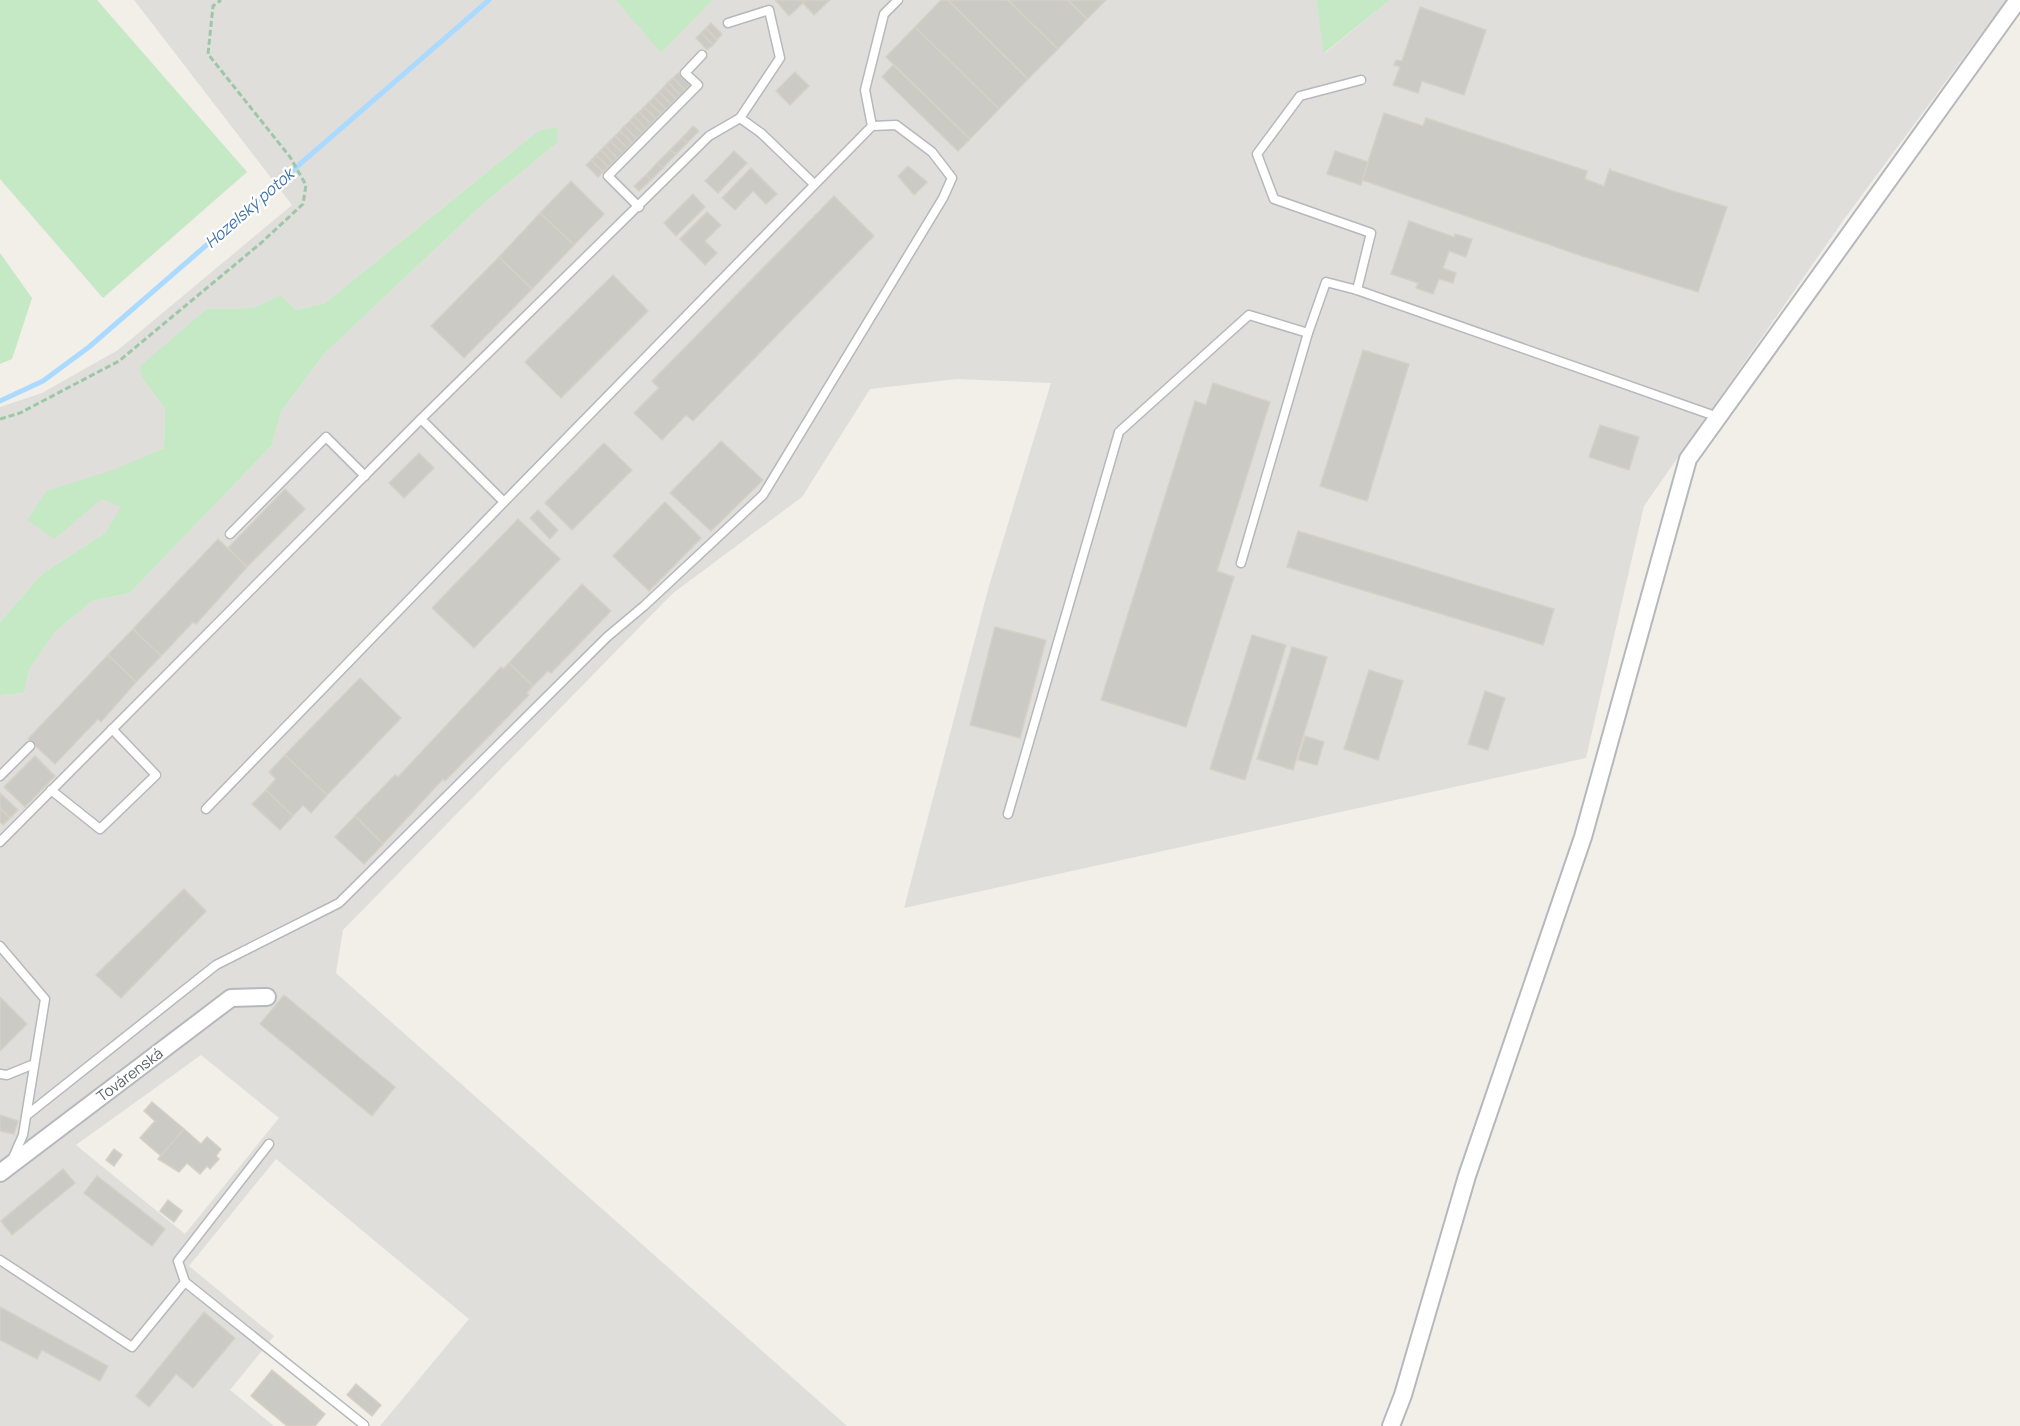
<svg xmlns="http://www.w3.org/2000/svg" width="2020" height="1426" viewBox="0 0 2020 1426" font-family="Manrope,sans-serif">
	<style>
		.industrial { fill: #e0deda; fill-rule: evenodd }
		.green { fill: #c5e8c5 }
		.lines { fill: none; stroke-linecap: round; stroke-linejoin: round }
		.stream { stroke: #aadaff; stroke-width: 5 }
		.building { fill: #cccac5; stroke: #d6d1c6; stroke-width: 1.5 }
		.lane-casing { stroke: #b5b8bc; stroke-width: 11 }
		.street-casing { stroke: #b5b8bc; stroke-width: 20 }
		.path { stroke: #9cc7a9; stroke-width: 3; stroke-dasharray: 6 3; stroke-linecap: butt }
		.lane { stroke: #fff; stroke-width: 8 }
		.street { stroke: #fff; stroke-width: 16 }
		.labels { text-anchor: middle; stroke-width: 4.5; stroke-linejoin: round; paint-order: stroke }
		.street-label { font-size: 15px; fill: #5f6368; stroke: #fff }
		.water-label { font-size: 16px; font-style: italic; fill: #4174aa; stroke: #fff }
	</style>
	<rect width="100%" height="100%" fill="#f1efe8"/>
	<path class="industrial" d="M 134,0 L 617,0 L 661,53 L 713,0 L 1316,0 L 1325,53 L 1390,0 L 2006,0 L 1845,218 L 1644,506 L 1586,758 L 904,908 L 989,586 L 1051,383 L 957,379 L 870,389 L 802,497 L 672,594 L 343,930 L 336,973 L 847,1426 L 380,1426 L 469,1319 L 276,1159 L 189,1266 L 274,1336 L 230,1390 L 274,1426 L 0,1426 L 0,695 L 24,693 L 29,670 L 55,632 L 92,601 L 130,593 L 272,445 L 281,412 L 324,354 L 484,203 L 557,143 L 538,131 L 325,303 L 296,310 L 281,295 L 253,308 L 207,309 L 143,379 L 165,409 L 164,448 L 111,471 L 83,515 L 102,498 L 122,507 L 105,533 L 42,574 L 0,622 L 0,407 L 42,393 L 118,350 L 292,205 ZM 201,1055 L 279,1118 L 185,1234 L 76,1145 Z"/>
	<g class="green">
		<polygon points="0,0 97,0 247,172 103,298 0,179"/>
		<polygon points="616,0 713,0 661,53"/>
		<polygon points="1316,0 1390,0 1324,53"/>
		<polygon points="558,127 557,143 484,203 324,354 281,412 272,445 130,593 92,601 55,632 29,670 24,693 0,695 0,622 42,574 105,533 121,507 102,499 54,539 27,520 47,491 110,471 164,448 165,409 143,379 140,366 207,309 253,308 281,295 296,310 325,303 538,131"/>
		<polygon points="0,253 32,298 12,359 0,364"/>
	</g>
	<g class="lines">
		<polyline class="stream" points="0,401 43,381 89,347 489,0"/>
	</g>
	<g class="building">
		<polygon points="775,0 806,0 789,16"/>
		<polygon points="806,0 830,0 814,15 803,3"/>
		<polygon points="941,0 948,0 1028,79 999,109 915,27"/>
		<polygon points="948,0 1008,0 1058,49 1028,79"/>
		<polygon points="1008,0 1068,0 1087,19 1058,49"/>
		<polygon points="1068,0 1106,0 1087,19"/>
		<polygon points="1420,7 1486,30 1464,95 1422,81 1418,93 1393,85 1400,67 1394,65 1396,60 1402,61"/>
		<polygon points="711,23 722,34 717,40 706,28"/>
		<polygon points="915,27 999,109 970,139 886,57"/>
		<polygon points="706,28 717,40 713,45 701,33"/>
		<polygon points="701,33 713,45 707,50 696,38"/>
		<polygon points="893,65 970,139 958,151 882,77"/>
		<polygon points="795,72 809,86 790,105 776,91"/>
		<polygon points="678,73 690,85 685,90 673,78"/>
		<polygon points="673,78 685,90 680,95 668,82"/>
		<polygon points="668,82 680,95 676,99 664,87"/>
		<polygon points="664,87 676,99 671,104 659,92"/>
		<polygon points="659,92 671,104 666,109 654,97"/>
		<polygon points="654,97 666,109 661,114 649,102"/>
		<polygon points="649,102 661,114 656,119 644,107"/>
		<polygon points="644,107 656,119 651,124 639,112"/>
		<polygon points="639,112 651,124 646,129 634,116"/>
		<polygon points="1384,113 1423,126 1426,118 1587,171 1585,179 1604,186 1610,168 1610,170 1673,191 1727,207 1698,292 1582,256 1362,180"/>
		<polygon points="634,116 646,129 642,133 630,121"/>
		<polygon points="630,121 642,133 637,139 624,126"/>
		<polygon points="624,126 637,139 632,143 620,131"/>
		<polygon points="693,126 699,131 687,143 682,138"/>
		<polygon points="620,131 632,143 627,148 615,136"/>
		<polygon points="615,136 627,148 623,153 610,141"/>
		<polygon points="682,138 687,143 676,154 670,150"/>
		<polygon points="610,141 623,153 617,158 605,146"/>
		<polygon points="605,146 617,158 613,163 601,150"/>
		<polygon points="601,150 613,163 608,167 596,155"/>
		<polygon points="670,150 676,154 663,168 657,163"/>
		<polygon points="734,151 747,163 718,193 705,181"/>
		<polygon points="1335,151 1368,162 1361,185 1327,174"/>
		<polygon points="596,155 608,167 603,172 591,160"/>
		<polygon points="591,160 603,172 598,177 586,165"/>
		<polygon points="657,163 663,168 651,180 646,175"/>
		<polygon points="908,166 927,182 914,195 898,176"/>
		<polygon points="751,168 777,194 766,204 753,191 735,210 722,198"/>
		<polygon points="646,175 651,180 639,191 634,186"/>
		<polygon points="571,181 604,214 574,245 540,213"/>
		<polygon points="693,194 705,207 676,236 664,223"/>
		<polygon points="834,196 874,236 693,421 686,415 662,440 634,413 659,388 652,381"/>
		<polygon points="707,212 721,225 705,241 717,253 705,265 680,239"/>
		<polygon points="540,213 574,245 532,289 499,257"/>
		<polygon points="1409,221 1454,237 1455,234 1472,239 1466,257 1449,251 1443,268 1456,273 1453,283 1439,279 1433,294 1416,288 1418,283 1391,274"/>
		<polygon points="499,257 532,289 464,358 431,326"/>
		<polygon points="613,275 648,311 561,398 525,362"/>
		<polygon points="1363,350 1409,364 1367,501 1320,486"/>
		<polygon points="1213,383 1270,402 1217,571 1234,577 1186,727 1101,700 1195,401 1206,405"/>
		<polygon points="1600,425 1639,437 1629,470 1589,457"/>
		<polygon points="721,441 763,480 711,531 670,493"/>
		<polygon points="604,443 632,470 572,530 545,503"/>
		<polygon points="419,453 434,468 404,498 389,483"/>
		<polygon points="285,489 305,509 247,567 228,548"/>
		<polygon points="665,502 701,538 649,591 613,556"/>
		<polygon points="538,510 558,530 550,539 530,518"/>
		<polygon points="518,519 560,559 474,648 432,608"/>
		<polygon points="1298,531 1554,609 1543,645 1287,567"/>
		<polygon points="218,539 247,567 196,624 193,622 161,656 133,629"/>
		<polygon points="582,584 611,611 551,673 548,671 533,686 509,663"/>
		<polygon points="995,627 1046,640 1020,738 970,725"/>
		<polygon points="133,629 161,656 136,682 108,655"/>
		<polygon points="1252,635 1286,645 1245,780 1210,769"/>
		<polygon points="1292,647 1327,657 1293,770 1257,759"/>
		<polygon points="108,655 136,682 101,722 98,719 55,764 28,739"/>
		<polygon points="509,663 533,686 527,693 529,695 445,781 443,779 383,844 355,816 395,775 398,777 501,667 503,669"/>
		<polygon points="1369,670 1403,681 1378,760 1344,749"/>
		<polygon points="360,678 401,718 327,795 285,755"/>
		<polygon points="1485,691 1505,698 1488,750 1468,744"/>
		<polygon points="1305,736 1324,742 1317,765 1298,760"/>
		<polygon points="285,755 327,795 311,813 303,805 293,816 266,790 276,779 269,772"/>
		<polygon points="35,756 55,776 25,807 4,787"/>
		<polygon points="266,790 293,816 280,830 252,804"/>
		<polygon points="0,793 18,810 10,818 0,808"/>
		<polygon points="0,808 10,818 3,825 0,822"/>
		<polygon points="355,816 383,844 364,864 335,837"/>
		<polygon points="184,889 206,911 121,998 96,975"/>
		<polygon points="284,995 395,1087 372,1116 260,1024"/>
		<polygon points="0,997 27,1024 0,1051"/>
		<polygon points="152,1102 184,1129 161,1156 140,1138 155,1121 144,1111"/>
		<polygon points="0,1115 18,1121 14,1134 0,1131"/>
		<polygon points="184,1129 201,1144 207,1137 221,1149 216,1156 219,1159 210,1169 207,1166 200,1174 187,1163 179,1172 158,1159"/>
		<polygon points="114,1149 122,1155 114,1166 106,1160"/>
		<polygon points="63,1169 75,1183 12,1235 1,1221"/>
		<polygon points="97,1176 165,1229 152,1246 84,1193"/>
		<polygon points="168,1200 182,1211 174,1222 160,1211"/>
		<polygon points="0,1307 108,1366 100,1381 42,1350 37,1359 0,1340"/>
		<polygon points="204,1312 235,1338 193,1388 176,1374 149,1407 136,1396"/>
		<polygon points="272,1370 325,1414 315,1426 287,1426 251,1396"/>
		<polygon points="356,1384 381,1405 372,1416 347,1395"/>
	</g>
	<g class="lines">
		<defs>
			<g id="lane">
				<polyline points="728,23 769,10 780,58 740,118"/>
				<polyline points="872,126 865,90 884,14 898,0"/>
				<polyline points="639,207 608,176 698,85 685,73 702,55"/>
				<polyline points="1357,290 1371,233 1274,199 1257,154 1300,96 1361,80"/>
				<polyline points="421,419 709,136 740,118 761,133 814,184"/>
				<polyline points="230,534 326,437 365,476"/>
				<polyline points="1241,563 1308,333 1326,282 1357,290 1718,417"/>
				<polyline points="0,776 30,746"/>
				<polyline points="51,790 100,829 156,775 112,729"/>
				<polyline points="1008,814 1119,432 1249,315 1308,333"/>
				<polyline points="0,842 421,419 504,502 206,809"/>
				<polyline points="0,946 45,999 23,1135 12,1160"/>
				<polyline points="0,1074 7,1075 34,1064"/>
				<polyline points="27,1115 216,965 339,903 607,637 644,606 763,495 943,198 952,178 932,152 896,125 872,126 504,502"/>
				<polyline points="0,1260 132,1347 185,1282 178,1261 269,1144"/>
				<polyline points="185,1282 364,1425"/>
			</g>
			<g id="street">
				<polyline points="0,1173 231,998 267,997"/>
				<polyline points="1391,1426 1403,1395 1467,1176 1583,837 1688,459 2018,0"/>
			</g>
		</defs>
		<use href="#lane" class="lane-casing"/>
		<use href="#street" class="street-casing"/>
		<polyline class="path" points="0,419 20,413 119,361 261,243 303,204 306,185 290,157 208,54 213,6 221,0"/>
		<use href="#lane" class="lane"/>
		<use href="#street" class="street"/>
	</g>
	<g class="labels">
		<g class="street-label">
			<text transform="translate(130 1075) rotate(-37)" y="5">Továrenská</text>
		</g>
		<g class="water-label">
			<text transform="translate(249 208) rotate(-41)" y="6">Hozelský potok</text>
		</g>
	</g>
</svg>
